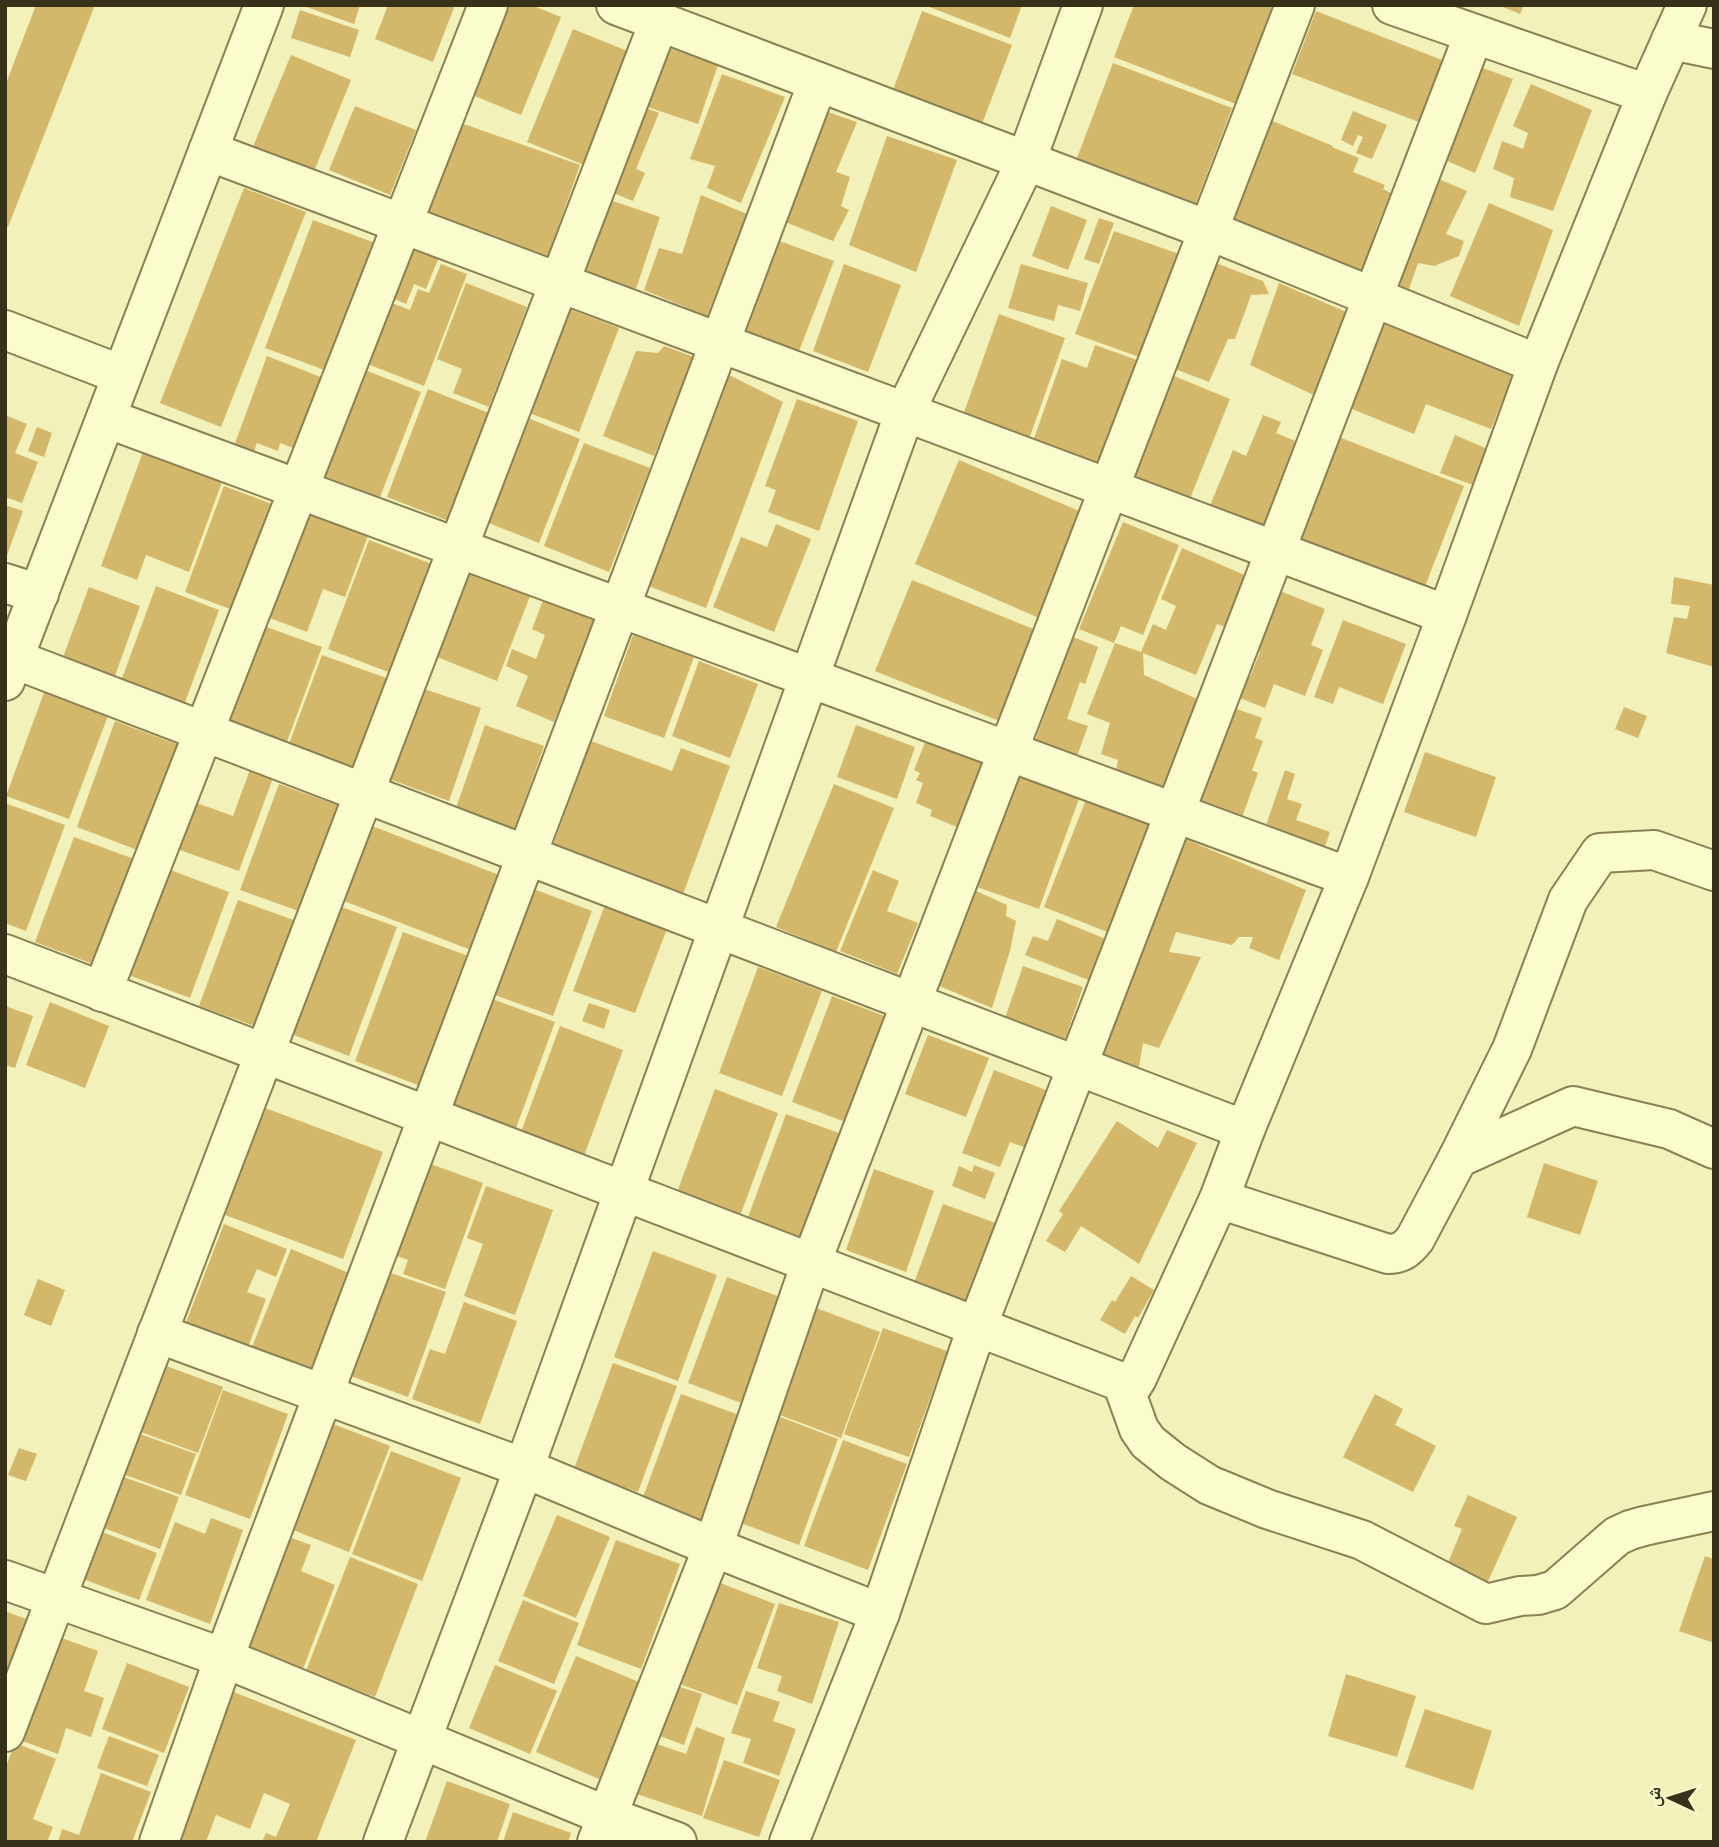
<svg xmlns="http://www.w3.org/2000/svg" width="1719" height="1847" viewBox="0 0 1719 1847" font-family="Bitter,'Noto Naskh Arabic',serif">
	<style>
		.building { fill: #d3b76b }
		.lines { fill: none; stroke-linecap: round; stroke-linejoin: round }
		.minor-casing { stroke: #898153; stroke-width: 42 }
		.minor { stroke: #fbfccd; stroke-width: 38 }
	</style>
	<rect width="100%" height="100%" fill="#f1f1b9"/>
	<g class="building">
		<polygon points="36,5 95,5 8,227 5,226 5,86"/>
		<polygon points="301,5 360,5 354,24"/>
		<polygon points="388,5 455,5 433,62 375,39"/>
		<polygon points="500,5 531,5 561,17 521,115 465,92"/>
		<polygon points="924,5 1022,5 1010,38"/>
		<polygon points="1134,5 1279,5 1241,106 1114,57"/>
		<polygon points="1498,5 1524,5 1520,14"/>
		<polygon points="300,10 359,30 350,57 291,38"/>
		<polygon points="922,11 1012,45 982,124 893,90"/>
		<polygon points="1316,11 1442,60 1419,122 1292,74"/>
		<polygon points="573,29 630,52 584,165 527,142"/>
		<polygon points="659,45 718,65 698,124 639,104"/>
		<polygon points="291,55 351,80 313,174 252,149"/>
		<polygon points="1113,63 1232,108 1196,203 1077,158"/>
		<polygon points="1472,64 1513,79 1475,173 1433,155"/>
		<polygon points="722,74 785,97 741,203 707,188 715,166 690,159"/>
		<polygon points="1531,84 1592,110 1553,211 1510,197 1514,178 1493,169 1502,141 1523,149 1528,133 1513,126"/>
		<polygon points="638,105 659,113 636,169 645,173 633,201 606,190"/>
		<polygon points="355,106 416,130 390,195 329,170"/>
		<polygon points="825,111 857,122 836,172 850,177 841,206 849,210 833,241 780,220"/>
		<polygon points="1353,111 1387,125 1372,159 1356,153 1363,137 1358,135 1353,146 1341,140"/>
		<polygon points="1270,120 1333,146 1332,147 1359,158 1353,172 1385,185 1383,189 1391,193 1376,229 1383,232 1361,286 1230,222 1254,167 1253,166"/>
		<polygon points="458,122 580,165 548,256 426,213"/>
		<polygon points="887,136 957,160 916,272 849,245"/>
		<polygon points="1427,174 1467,191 1446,234 1464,241 1459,256 1434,266 1418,263 1409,289 1388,281"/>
		<polygon points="244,188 306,212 221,427 160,403"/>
		<polygon points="701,195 747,214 707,316 644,290 659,248 682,254"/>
		<polygon points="601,197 660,217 636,289 578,268"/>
		<polygon points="1489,203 1553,230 1519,326 1450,296"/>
		<polygon points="1051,206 1087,220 1068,270 1032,256"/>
		<polygon points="1099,218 1114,223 1099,264 1084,259"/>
		<polygon points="313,220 378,244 330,372 265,348"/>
		<polygon points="1114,231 1179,254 1142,358 1075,334"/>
		<polygon points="774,239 834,261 799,351 741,329"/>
		<polygon points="406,244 439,257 426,289 414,284 406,304 385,295"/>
		<polygon points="1213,262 1263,281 1269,294 1251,295 1235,339 1228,339 1209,382 1175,369"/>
		<polygon points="441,264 467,274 424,386 360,361 384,300 410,310 418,289 429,293"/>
		<polygon points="844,264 901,285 868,372 813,351"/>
		<polygon points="1021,264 1088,283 1080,311 1058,305 1054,321 1008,308"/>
		<polygon points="466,283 527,307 489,407 453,393 462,369 437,359"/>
		<polygon points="1279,283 1351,314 1320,398 1250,365"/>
		<polygon points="559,305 619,328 579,432 519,409"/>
		<polygon points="999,314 1065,338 1028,442 962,418"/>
		<polygon points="1381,322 1513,374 1491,429 1426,404 1414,434 1347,407"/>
		<polygon points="1095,345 1137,360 1098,468 1032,444 1062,359 1087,368"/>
		<polygon points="664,346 694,357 654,456 603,436 636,351 658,353"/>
		<polygon points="267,356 331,381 304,452 280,443 278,451 257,443 249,464 230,457"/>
		<polygon points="360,368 421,392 380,497 319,474"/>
		<polygon points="727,374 783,402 706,608 643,584"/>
		<polygon points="1174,376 1230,399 1189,501 1133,480"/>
		<polygon points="428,389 494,415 451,522 387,497"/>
		<polygon points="797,399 858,421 819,531 768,512 776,490 765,486"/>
		<polygon points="5,415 27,424 15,453 38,462 22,503 5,497"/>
		<polygon points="520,415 580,439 539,543 479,519"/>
		<polygon points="1263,415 1281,422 1276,433 1305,445 1263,545 1204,520 1233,450 1246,456"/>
		<polygon points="37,427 52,433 44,457 28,451"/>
		<polygon points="1455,435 1490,450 1476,486 1440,473"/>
		<polygon points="1336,436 1464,486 1424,589 1296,540"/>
		<polygon points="584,443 650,468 609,572 544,546"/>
		<polygon points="143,452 222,482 189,572 146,555 137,580 101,566"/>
		<polygon points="959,460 1084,513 1039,618 915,564"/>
		<polygon points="224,486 277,506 238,612 185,592"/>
		<polygon points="5,505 23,511 6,558 5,558"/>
		<polygon points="302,507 369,533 345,597 323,589 307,632 262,615"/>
		<polygon points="1123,522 1179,545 1143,635 1121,626 1114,643 1079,629"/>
		<polygon points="776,524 811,539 774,632 713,607 741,537 767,547"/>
		<polygon points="369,540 432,564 391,673 328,649"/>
		<polygon points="1182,548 1247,576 1225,627 1217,624 1196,675 1143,653 1144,675 1197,699 1164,788 1116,770 1118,760 1101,754 1110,723 1087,714 1115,643 1141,652 1153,624 1166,630 1176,606 1161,599"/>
		<polygon points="472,567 532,591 497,681 437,657"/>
		<polygon points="1674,577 1714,585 1714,667 1666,653 1674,617 1687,619 1690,606 1671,604"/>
		<polygon points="912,580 1041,632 1004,723 875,671"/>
		<polygon points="156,586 219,610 180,716 117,692"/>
		<polygon points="89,587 140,606 111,687 59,668"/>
		<polygon points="1275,589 1325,609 1311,645 1323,650 1305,696 1274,684 1265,708 1237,697 1245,675 1250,677 1260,652 1252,649"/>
		<polygon points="544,598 596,620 554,722 516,706 528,676 506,666 512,649 536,659 545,635 532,629"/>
		<polygon points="1343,620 1406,644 1383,704 1339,687 1333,704 1314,697"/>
		<polygon points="258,624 322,647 282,755 219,732"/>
		<polygon points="633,635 694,657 664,738 604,716"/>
		<polygon points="1073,637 1098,647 1085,684 1080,682 1067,719 1088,726 1077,756 1035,741"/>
		<polygon points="322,655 389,679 354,776 286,752"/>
		<polygon points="699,661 758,684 730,758 672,736"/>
		<polygon points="421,688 481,708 449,801 389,779"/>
		<polygon points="45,690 109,713 69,819 6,796"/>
		<polygon points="1624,707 1647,716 1638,738 1615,729"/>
		<polygon points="1234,708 1262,718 1255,738 1263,741 1252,770 1258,773 1240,823 1197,806"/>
		<polygon points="115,721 179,745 140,851 77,827"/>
		<polygon points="485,725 544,746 514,831 455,811"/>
		<polygon points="856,725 915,747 897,799 837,777"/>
		<polygon points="926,740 984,763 967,831 930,816 932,810 916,803 923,783 916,780 920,773 914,770"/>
		<polygon points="591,741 672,771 681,748 730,766 682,897 552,849"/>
		<polygon points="1425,752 1496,777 1476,837 1404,812"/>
		<polygon points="251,767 274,775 239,871 177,849 194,802 233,816"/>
		<polygon points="1016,770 1081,793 1039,909 974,886"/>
		<polygon points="1285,770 1295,774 1287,799 1302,804 1296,820 1330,832 1322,855 1263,834"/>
		<polygon points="279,784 343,807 304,913 240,890"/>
		<polygon points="834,784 894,808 836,952 776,927"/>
		<polygon points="1087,797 1152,824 1110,933 1044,907"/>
		<polygon points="5,803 65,825 26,931 5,923"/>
		<polygon points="372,826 499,875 471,950 344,901"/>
		<polygon points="1178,836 1306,890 1279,960 1249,948 1253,937 1239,937 1232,945 1176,932 1169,952 1201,957 1159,1048 1143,1043 1139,1067 1089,1051"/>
		<polygon points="74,837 137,860 98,966 35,942"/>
		<polygon points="165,868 229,892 190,998 126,974"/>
		<polygon points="873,870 899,881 887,911 918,923 897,974 840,951"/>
		<polygon points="528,887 592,911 553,1016 489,993"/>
		<polygon points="974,890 1007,905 1006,916 1016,921 1010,951 992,1008 937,985"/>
		<polygon points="238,900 302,923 263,1029 199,1006"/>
		<polygon points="606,902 668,926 635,1013 573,991"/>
		<polygon points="333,904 397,927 349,1056 286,1032"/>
		<polygon points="1057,919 1108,940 1091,981 1025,955 1033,936 1048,941"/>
		<polygon points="403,932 471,957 423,1087 355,1061"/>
		<polygon points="1023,966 1083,987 1065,1039 1005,1018"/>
		<polygon points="758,967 822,991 782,1096 719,1073"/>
		<polygon points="832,996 895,1020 856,1126 792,1102"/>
		<polygon points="492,999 555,1022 516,1128 453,1104"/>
		<polygon points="50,1002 109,1026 85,1088 26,1065"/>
		<polygon points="589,1003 610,1010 604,1029 582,1021"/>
		<polygon points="5,1006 33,1016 15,1068 5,1065"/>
		<polygon points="560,1026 623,1050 584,1156 521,1132"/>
		<polygon points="928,1035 989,1058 966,1117 905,1094"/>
		<polygon points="994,1070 1059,1095 1037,1152 1010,1142 1000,1167 962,1153"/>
		<polygon points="715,1089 778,1113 739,1219 676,1195"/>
		<polygon points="265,1108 383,1152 343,1259 225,1215"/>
		<polygon points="786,1114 850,1137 811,1243 747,1220"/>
		<polygon points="1117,1121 1158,1148 1167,1130 1197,1143 1139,1264 1081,1226 1065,1252 1046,1241 1063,1214 1059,1211"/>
		<polygon points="425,1162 483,1183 445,1289 403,1274 408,1260 392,1254"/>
		<polygon points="1544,1163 1598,1181 1580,1235 1527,1217"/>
		<polygon points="974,1165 995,1173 985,1199 952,1186 959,1166 972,1172"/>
		<polygon points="874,1169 934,1191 906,1272 846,1250"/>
		<polygon points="486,1186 553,1210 515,1315 464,1296 483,1244 467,1238"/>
		<polygon points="943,1204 1007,1227 977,1306 914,1283"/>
		<polygon points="224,1224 287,1249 276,1277 257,1269 247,1292 266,1299 243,1361 183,1330"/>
		<polygon points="291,1249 356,1276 315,1378 250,1352"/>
		<polygon points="653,1251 717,1275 678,1381 614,1357"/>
		<polygon points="385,1271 446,1292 408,1397 348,1375"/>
		<polygon points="1131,1276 1154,1290 1138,1318 1135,1316 1125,1334 1100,1320 1112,1300 1115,1302"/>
		<polygon points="727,1277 791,1301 752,1407 688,1383"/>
		<polygon points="38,1279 65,1290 51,1326 24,1315"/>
		<polygon points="464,1302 517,1321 480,1424 412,1399 430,1349 445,1354"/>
		<polygon points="816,1308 880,1332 841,1438 777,1414"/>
		<polygon points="883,1328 947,1351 909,1457 844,1434"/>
		<polygon points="158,1363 223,1387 198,1453 133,1429"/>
		<polygon points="613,1363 677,1386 638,1492 574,1469"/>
		<polygon points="223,1390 288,1414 250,1519 185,1495"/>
		<polygon points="681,1394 745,1417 706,1523 642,1500"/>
		<polygon points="1375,1394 1403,1409 1395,1425 1436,1446 1413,1492 1343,1457"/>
		<polygon points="775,1415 838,1439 799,1545 736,1521"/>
		<polygon points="323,1420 390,1446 349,1552 283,1526"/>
		<polygon points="129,1430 196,1454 181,1495 114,1471"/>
		<polygon points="843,1440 907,1464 868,1570 804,1546"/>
		<polygon points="19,1448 37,1454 26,1481 8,1475"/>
		<polygon points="391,1451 461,1478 422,1581 352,1554"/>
		<polygon points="113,1473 179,1497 160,1549 93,1524"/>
		<polygon points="1468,1495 1517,1517 1485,1588 1445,1570 1462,1529 1454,1526"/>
		<polygon points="557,1515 610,1537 576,1618 523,1596"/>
		<polygon points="211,1518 243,1530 210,1624 146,1600 175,1522 205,1534"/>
		<polygon points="92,1528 157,1553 139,1600 75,1576"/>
		<polygon points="278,1533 311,1545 301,1571 335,1585 303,1669 236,1644"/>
		<polygon points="616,1540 680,1564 641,1669 577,1645"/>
		<polygon points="1705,1556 1714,1559 1714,1643 1679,1631"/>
		<polygon points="350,1557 418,1584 375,1697 306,1671"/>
		<polygon points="712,1580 775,1604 737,1705 674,1682"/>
		<polygon points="523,1600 579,1623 554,1684 498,1661"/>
		<polygon points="779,1603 839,1622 812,1704 777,1691 782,1676 757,1668"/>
		<polygon points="5,1611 29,1620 5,1680"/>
		<polygon points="53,1635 98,1651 84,1691 104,1698 91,1737 66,1728 58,1754 17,1739"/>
		<polygon points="576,1656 639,1682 599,1779 536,1752"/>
		<polygon points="127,1663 189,1687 164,1753 102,1729"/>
		<polygon points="495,1665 557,1691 530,1754 469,1728"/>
		<polygon points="1346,1674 1416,1696 1397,1757 1328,1736"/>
		<polygon points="674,1685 702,1694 684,1745 657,1735"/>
		<polygon points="231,1691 356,1740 316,1842 262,1842 266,1833 276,1837 290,1804 264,1793 250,1829 216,1815 206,1842 174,1842"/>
		<polygon points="746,1691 780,1702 773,1721 796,1729 779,1776 743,1763 751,1739 731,1733"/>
		<polygon points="1425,1709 1492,1731 1473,1790 1405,1767"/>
		<polygon points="696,1727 725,1738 702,1816 631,1792 648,1741 686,1754"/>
		<polygon points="109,1736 159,1755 147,1786 97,1768"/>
		<polygon points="15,1743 56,1759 33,1819 53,1827 47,1842 5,1842 5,1769"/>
		<polygon points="724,1760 780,1780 759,1837 703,1818"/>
		<polygon points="101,1773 151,1792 132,1842 58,1842 62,1829 79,1835"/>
		<polygon points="447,1781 510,1804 497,1842 425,1842"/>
		<polygon points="513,1812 571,1833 568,1842 503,1842"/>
	</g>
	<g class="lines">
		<defs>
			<g id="minor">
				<polyline points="616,5 1208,230 1538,364"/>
				<polyline points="1392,5 1647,94"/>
				<polyline points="1671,40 1714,49"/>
				<polyline points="208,151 1447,615"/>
				<polyline points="5,330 122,375"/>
				<polyline points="106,418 1349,877"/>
				<polyline points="5,583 39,594"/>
				<polyline points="14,659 1245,1130"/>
				<polyline points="5,681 264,5"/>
				<polyline points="5,954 1132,1386 1137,1378 1219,1199 1245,1130 1349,877 1447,615 1538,364 1647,94 1687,5"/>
				<polyline points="102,992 488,5"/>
				<polyline points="1458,1158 1512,1049 1568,900 1600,853 1654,850 1714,871"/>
				<path d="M 1219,1199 L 1388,1254 C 1401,1254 1407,1249 1415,1239 L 1458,1158 L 1573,1106 L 1669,1129 L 1714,1149"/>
				<polyline points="157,1333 524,1468 713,1547 880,1613"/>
				<polyline points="1122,1382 1139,1429 1148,1442 1173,1462 1209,1485 1267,1509 1362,1540 1486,1604 1520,1596 1538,1595 1555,1590 1617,1536 1630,1530 1644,1526 1714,1511"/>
				<polyline points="5,1580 224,1658 607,1816 677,1842"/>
				<polyline points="5,1732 659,22"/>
				<polyline points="159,1842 224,1658 818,82"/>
				<polyline points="383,1842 524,1468 905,412 1026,161 1083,5"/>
				<polyline points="597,1842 713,1547 811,1263 1295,5"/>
				<polyline points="789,1842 880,1613 977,1327 1474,34"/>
			</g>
		</defs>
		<use href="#minor" class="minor-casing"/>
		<use href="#minor" class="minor"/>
	</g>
	<rect width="1719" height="1847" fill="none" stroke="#373119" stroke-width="14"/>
	<g transform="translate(1670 1798) rotate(274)" stroke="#f7f8c9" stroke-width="5" paint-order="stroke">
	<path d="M0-5L12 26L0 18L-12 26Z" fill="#373119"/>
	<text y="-10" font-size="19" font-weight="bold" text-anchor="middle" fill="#373119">ش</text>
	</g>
</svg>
